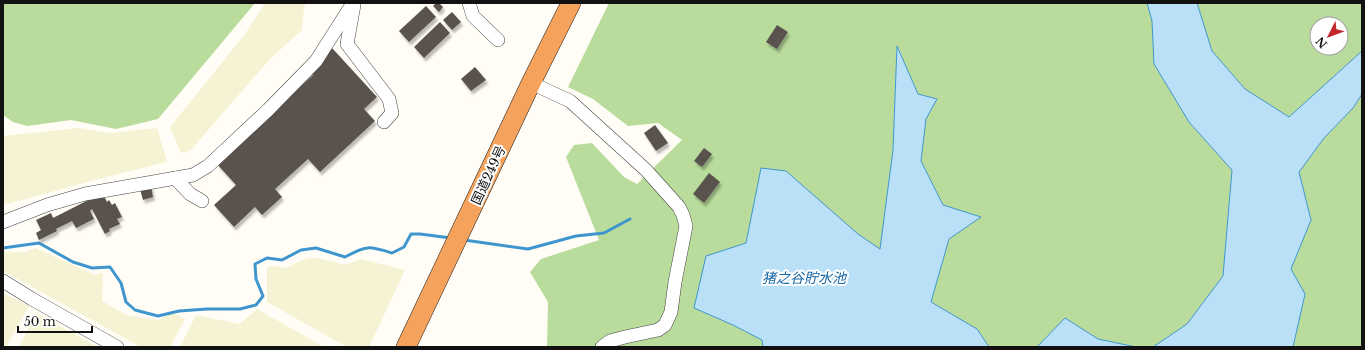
<svg xmlns="http://www.w3.org/2000/svg" width="1365" height="350" viewBox="0 0 1365 350" font-family="'Libre Baskerville','Noto Sans JP',serif">
	<style>
		.farmland { fill: #f6f3d4 }
		.forest { fill: #b9dc9c; fill-rule: evenodd }
		.water { fill: #b9e0f7; stroke: #3f96cf }
		.lines { fill: none; stroke-linecap: round; stroke-linejoin: round }
		.stream { stroke: #3f96cf; stroke-width: 3 }
		.building { fill: #5a524d; filter: url(#shadow) }
		.minor-casing { stroke: #444; stroke-width: 14 }
		.highway-casing { stroke: #222; stroke-width: 20 }
		.minor { stroke: #fff; stroke-width: 13 }
		.highway { stroke: #f5a25d; stroke-width: 19 }
		.labels { text-anchor: middle; stroke-width: 4; stroke-linejoin: round; paint-order: stroke }
		.street-label { font-size: 13px; fill: #111; stroke: #fff }
		.water-label { font-size: 14px; font-style: italic; fill: #1768a6; stroke: #fff }
	</style>
	<defs>
		<filter id="shadow"><feDropShadow dx="2" dy="3.5" stdDeviation="1" flood-color="#0004"/></filter>
	</defs>
	<rect width="100%" height="100%" fill="#fffdf5"/>
	<g class="farmland">
		<polygon points="265,3 307,3 304,7 302,30 270,59 190,151 181,153 170,127 245,34"/>
		<polygon points="79,128 109,133 157,128 167,162 95,180 3,205 3,136"/>
		<polygon points="35,248 95,275 103,273 102,301 126,315 158,320 173,313 185,319 170,347 141,347 3,271 3,252 26,252"/>
		<polygon points="308,258 317,258 336,262 344,265 361,259 405,270 369,347 347,347 267,302 267,267 277,266 287,268 298,262"/>
		<polygon points="3,293 29,306 6,347 3,347"/>
		<polygon points="257,309 324,347 180,347 196,315 240,324"/>
		<polygon points="36,313 98,347 19,347"/>
	</g>
	<g class="forest">
		<polygon points="3,3 255,3 158,119 116,129 71,120 27,126 13,122 3,115"/>
		<polygon points="609,3 1147,3 1152,21 1155,64 1189,122 1232,170 1223,276 1187,324 1153,347 1136,347 1098,339 1065,318 1037,347 989,347 977,329 931,302 949,239 943,205 921,161 926,119 937,99 918,94 897,47 893,150 880,250 762,168 746,244 733,325 762,340 763,347 547,347 548,302 530,272 541,259 599,240 566,157 574,145 592,143 624,177 637,184 682,140 658,123 628,126 593,99 568,87"/>
		<path d="M 1197,3 L 1362,3 L 1362,51 L 1289,117 L 1245,89 L 1212,51 ZM 1317,24 L 1341,24 L 1341,48 L 1317,48 Z"/>
		<polygon points="1362,94 1362,347 1293,347 1305,294 1291,269 1311,220 1299,172 1324,138 1353,108"/>
	</g>
	<g class="water">
		<polygon points="1147,3 1197,3 1212,51 1245,89 1289,117 1362,51 1362,94 1353,108 1324,138 1299,172 1311,220 1291,269 1305,294 1293,347 1153,347 1187,324 1223,276 1232,170 1189,122 1154,64 1152,21"/>
		<polygon points="897,46 918,94 937,99 926,119 921,161 943,205 981,217 949,239 931,302 977,329 989,347 763,347 762,340 733,325 694,308 706,256 746,243 761,168 786,171 858,234 880,249 893,150"/>
		<polygon points="1065,318 1098,339 1136,347 1037,347"/>
	</g>
	<g class="lines">
		<g class="stream">
			<polyline points="464,240 528,249 576,236 604,233 630,219"/>
			<path d="M 3,248 L 39,243 L 73,262 L 92,268 L 110,267 L 121,283 L 126,302 L 135,310 L 158,316 L 179,311 L 207,309 L 240,309 L 256,305 L 263,296 L 256,279 L 255,264 L 267,258 L 282,260 L 301,250 L 316,248 L 345,257 C 367,245 369,246 392,253 L 404,247 L 411,234 L 420,234 L 451,238"/>
		</g>
	</g>
	<g class="building">
		<polygon points="436,3 439,3 443,7 439,12 433,6"/>
		<polygon points="426,6 436,17 409,42 399,31"/>
		<polygon points="452,12 461,22 452,30 443,20"/>
		<polygon points="440,22 450,33 424,58 414,47"/>
		<polygon points="777,25 788,32 777,49 766,42"/>
		<polygon points="332,48 377,97 364,109 375,121 320,172 308,159 275,189 282,197 262,215 255,207 234,227 214,205 236,185 217,164 313,75 309,70"/>
		<polygon points="475,67 486,80 471,91 461,79"/>
		<polygon points="655,125 668,143 656,151 644,133"/>
		<polygon points="704,148 712,154 702,167 694,161"/>
		<polygon points="709,173 720,182 704,203 693,194"/>
		<polygon points="151,186 153,197 143,200 140,189"/>
		<polygon points="102,193 107,202 109,200 112,205 115,203 122,217 117,219 120,224 109,229 110,231 105,234 92,209 90,211 94,219 76,228 72,221 56,229 57,231 39,240 36,233 41,230 36,220 51,213 53,218"/>
	</g>
	<g class="lines">
		<defs>
			<g id="minor">
				<polyline points="469,3 473,16 498,40"/>
				<polyline points="354,5 347,44 389,99 392,113 384,122"/>
				<polyline points="531,83 570,101 646,170 679,207 683,215 686,226 675,282 671,312 665,325 658,330 625,337 610,341 602,347"/>
				<polyline points="175,178 190,194 202,201"/>
				<polyline points="3,222 47,205 85,194 193,175 208,166 268,110 316,61 353,3"/>
				<polyline points="3,281 32,299 117,347"/>
			</g>
			<polyline id="highway" points="406,347 531,83 571,3"/>
		</defs>
		<use href="#minor" class="minor-casing"/>
		<use href="#highway" class="highway-casing"/>
		<use href="#minor" class="minor"/>
		<use href="#highway" class="highway"/>
	</g>
	<g class="labels">
		<g class="street-label">
			<text transform="translate(488 175) rotate(-65)" y="5">国道249号</text>
		</g>
		<g class="water-label">
			<text x="804" y="283">猪之谷貯水池</text>
		</g>
	</g>
	<rect width="1365" height="350" fill="none" stroke="#111111" stroke-width="8"/>
	<g transform="translate(1329 36) rotate(228)"><circle r="19" fill="#ffffff" stroke="#a0a0a0"/>
	<path d="M0-3L7 15L0 10L-7 15Z" fill="#c4262e"/>
	<text y="-6" font-size="11" font-weight="bold" text-anchor="middle" fill="#111111">N</text>
	</g>
	<path d="M18 326v6h74v-6" fill="none" stroke="#111111" stroke-width="2"/>
	<text x="24" y="326" font-size="12" fill="#111111" stroke="#ffffff" stroke-width="3" paint-order="stroke">50 m</text>
</svg>
